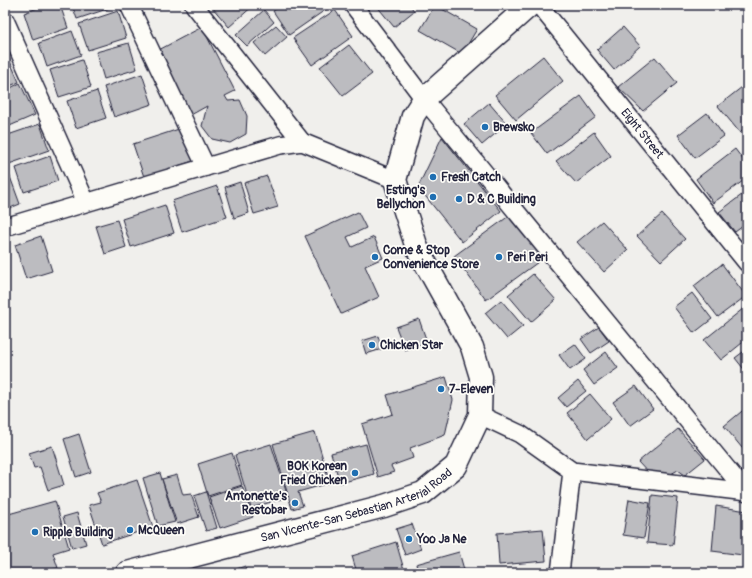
<svg xmlns="http://www.w3.org/2000/svg" width="752" height="578" viewBox="0 0 752 578" font-family="Pangolin,sans-serif">
	<style>
		.building { fill: #bcbcc0; stroke: #22223b }
		.lines { fill: none; stroke-linecap: round; stroke-linejoin: round }
		.street-casing { stroke: #22223b; stroke-width: 20 }
		.secondary-casing { stroke: #22223b; stroke-width: 25 }
		.street { stroke: #fdfcf7; stroke-width: 17 }
		.secondary { stroke: #fdfcf7; stroke-width: 22 }
		.poi-dot { fill: #1f6fb2; stroke: #fdfcf7; stroke-width: 1.5 }
		.labels { text-anchor: middle; stroke-width: 3.5; stroke-linejoin: round; paint-order: stroke }
		.poi-label { font-size: 12px; font-weight: bold; fill: #22223b; stroke: #fdfcf7; text-anchor: start }
		.street-label { font-size: 12px; fill: #22223b; stroke: #fdfcf7 }
	</style>
	<rect width="100%" height="100%" fill="#f0efec"/>
	<filter id="ink" filterUnits="userSpaceOnUse"><feTurbulence type="fractalNoise" baseFrequency=".025" numOctaves="2"/><feDisplacementMap in="SourceGraphic" scale="8" xChannelSelector="R" yChannelSelector="G"/><feConvolveMatrix kernelMatrix="1 2 1 2 8 2 1 2 1" color-interpolation-filters="sRGB"/></filter>
	<g filter="url(#ink)">
		<g class="building">
			<polygon points="46,5 60,5 68,28 33,40 24,13"/>
			<polygon points="72,5 116,5 116,6 77,19"/>
			<polygon points="214,5 254,5 229,27 212,7"/>
			<polygon points="283,5 331,5 331,6 289,35 273,11"/>
			<polygon points="376,5 410,5 414,11 394,27"/>
			<polygon points="435,5 477,29 462,54 420,30"/>
			<polygon points="264,10 274,22 247,46 236,35"/>
			<polygon points="335,10 353,36 312,65 293,38"/>
			<polygon points="118,11 126,38 88,50 79,24"/>
			<polygon points="276,25 287,37 265,56 254,43"/>
			<polygon points="202,27 235,91 225,96 228,101 240,100 247,116 246,134 230,143 212,139 202,126 207,106 189,116 155,52"/>
			<polygon points="623,27 640,46 614,70 597,50"/>
			<polygon points="72,31 81,55 47,67 39,43"/>
			<polygon points="129,43 137,69 104,79 96,52"/>
			<polygon points="349,45 372,74 343,96 320,67"/>
			<polygon points="543,56 563,81 516,120 495,95"/>
			<polygon points="655,57 677,83 643,111 618,87"/>
			<polygon points="9,59 19,82 5,88 5,61"/>
			<polygon points="82,60 91,87 59,97 50,70"/>
			<polygon points="142,74 152,104 114,117 104,87"/>
			<polygon points="20,83 35,115 5,128 5,91"/>
			<polygon points="742,87 747,93 747,127 740,133 718,106"/>
			<polygon points="97,91 106,118 76,128 67,101"/>
			<polygon points="581,96 596,117 547,154 531,133"/>
			<polygon points="489,103 507,124 482,145 464,124"/>
			<polygon points="707,113 724,136 695,158 678,135"/>
			<polygon points="40,124 49,150 9,164 5,153 5,136"/>
			<polygon points="182,128 193,161 144,177 133,144"/>
			<polygon points="594,132 611,156 576,183 556,161"/>
			<polygon points="442,137 501,211 462,242 418,187"/>
			<polygon points="735,149 747,165 747,178 713,203 696,179"/>
			<polygon points="50,156 58,181 24,192 16,168"/>
			<polygon points="9,174 20,204 5,210 5,176"/>
			<polygon points="267,176 278,207 254,214 244,183"/>
			<polygon points="240,182 249,213 234,218 225,187"/>
			<polygon points="217,186 227,217 182,232 172,201"/>
			<polygon points="747,191 747,223 735,232 719,212"/>
			<polygon points="165,205 174,233 131,247 122,219"/>
			<polygon points="358,212 366,228 347,237 352,247 374,237 383,258 365,266 379,297 341,314 305,236"/>
			<polygon points="513,213 545,257 486,300 454,256"/>
			<polygon points="662,214 685,239 661,261 637,236"/>
			<polygon points="117,220 126,247 105,254 96,226"/>
			<polygon points="602,221 628,250 604,272 577,242"/>
			<polygon points="41,236 52,271 26,279 15,245"/>
			<polygon points="722,264 746,296 718,317 694,286"/>
			<polygon points="533,274 556,300 531,322 508,295"/>
			<polygon points="692,293 712,319 694,333 674,307"/>
			<polygon points="501,300 523,326 507,339 485,313"/>
			<polygon points="744,308 747,312 747,339 721,360 704,340"/>
			<polygon points="419,319 427,342 405,350 396,327"/>
			<polygon points="599,327 609,341 591,353 581,339"/>
			<polygon points="378,336 382,349 366,354 362,341"/>
			<polygon points="575,344 586,359 570,370 559,355"/>
			<polygon points="747,349 747,373 735,358"/>
			<polygon points="606,352 618,368 594,385 583,370"/>
			<polygon points="446,377 453,400 445,435 410,448 413,458 391,466 394,472 378,477 362,424 393,414 387,395"/>
			<polygon points="578,381 586,391 566,407 558,398"/>
			<polygon points="636,386 653,409 630,426 613,402"/>
			<polygon points="590,394 611,419 588,439 567,413"/>
			<polygon points="747,407 747,454 724,426"/>
			<polygon points="678,429 705,459 685,475 678,470 669,475 650,475 638,462"/>
			<polygon points="315,432 330,483 298,492 303,506 292,509 273,444"/>
			<polygon points="79,434 91,472 76,477 64,439"/>
			<polygon points="271,444 288,497 251,508 235,455"/>
			<polygon points="366,444 374,474 340,483 331,453"/>
			<polygon points="52,446 64,485 48,490 40,467 34,468 29,453"/>
			<polygon points="232,453 242,485 208,496 198,464"/>
			<polygon points="160,473 175,522 158,526 143,478"/>
			<polygon points="177,475 183,495 191,494 199,517 177,524 162,479"/>
			<polygon points="137,480 153,527 102,544 89,505 101,502 97,493"/>
			<polygon points="242,486 253,517 220,528 209,497"/>
			<polygon points="206,492 217,528 206,531 194,496"/>
			<polygon points="652,495 678,498 673,545 647,543"/>
			<polygon points="629,499 650,503 644,538 623,535"/>
			<polygon points="55,501 69,548 53,553 58,568 39,573 9,573 5,566 5,515"/>
			<polygon points="716,506 747,511 747,527 743,555 712,551"/>
			<polygon points="77,513 86,544 72,548 63,517"/>
			<polygon points="412,524 421,549 405,555 396,529"/>
			<polygon points="543,529 546,561 499,565 497,533"/>
			<polygon points="396,542 405,573 357,573 352,556"/>
			<polygon points="459,552 465,573 418,573 416,564"/>
			<polygon points="245,566 247,573 225,573"/>
		</g>
		<g class="lines">
			<defs>
				<g id="street">
					<polyline points="129,5 206,167"/>
					<polyline points="194,5 302,142"/>
					<polyline points="353,5 424,99 747,493"/>
					<path id="s1" d="M 539,5 L 747,263"/>
					<polyline points="5,20 86,202"/>
					<polyline points="5,227 280,145 302,142 395,180"/>
					<polyline points="480,415 520,434 572,471 747,492"/>
					<polyline points="560,573 572,471"/>
				</g>
				<g id="secondary">
					<path id="s2" d="M 127,573 L 384,506 L 423,493 L 456,466 L 480,415 L 481,377 L 472,347 L 417,248 L 395,180 L 413,116 L 424,99 L 530,5"/>
				</g>
			</defs>
			<use href="#street" class="street-casing"/>
			<use href="#secondary" class="secondary-casing"/>
			<use href="#street" class="street"/>
			<use href="#secondary" class="secondary"/>
		</g>
	</g>
	<g class="poi-dot">
		<circle cx="485" cy="127" r="4"/>
		<circle cx="433" cy="177" r="4"/>
		<circle cx="433" cy="197" r="4"/>
		<circle cx="459" cy="199" r="4"/>
		<circle cx="375" cy="257" r="4"/>
		<circle cx="499" cy="257" r="4"/>
		<circle cx="372" cy="345" r="4"/>
		<circle cx="441" cy="389" r="4"/>
		<circle cx="355" cy="473" r="4"/>
		<circle cx="295" cy="503" r="4"/>
		<circle cx="130" cy="530" r="4"/>
		<circle cx="35" cy="532" r="4"/>
		<circle cx="409" cy="539" r="4"/>
	</g>
	<g class="labels">
		<g class="poi-label">
			<text x="493" y="131">Brewsko</text>
			<text x="441" y="181">Fresh Catch</text>
			<text x="425" y="194" text-anchor="end">Esting's<tspan x="425" dy="14">Bellychon</tspan></text>
			<text x="467" y="203">D &amp; C Building</text>
			<text x="383" y="254">Come &amp; Stop<tspan x="383" dy="14">Convenience Store</tspan></text>
			<text x="507" y="261">Peri Peri</text>
			<text x="380" y="349">Chicken Star</text>
			<text x="449" y="393">7-Eleven</text>
			<text x="347" y="470" text-anchor="end">BOK Korean<tspan x="347" dy="14">Fried Chicken</tspan></text>
			<text x="287" y="500" text-anchor="end">Antonette's<tspan x="287" dy="14">Restobar</tspan></text>
			<text x="138" y="534">McQueen</text>
			<text x="43" y="536">Ripple Building</text>
			<text x="417" y="543">Yoo Ja Ne</text>
		</g>
		<g class="street-label">
			<text dy="4" stroke="none"><textPath href="#s1" startOffset="165">Eight Street</textPath></text>
			<text dy="4" stroke="none"><textPath href="#s2" startOffset="240">San Vicente-San Sebastian Arterial Road</textPath></text>
		</g>
	</g>
	<rect width="752" height="578" fill="none" stroke="#fdfcf7" stroke-width="20"/>
	<rect x="10" y="10" width="732" height="558" fill="none" stroke="#22223b" stroke-width="1.5" filter="url(#ink)"/>
</svg>
